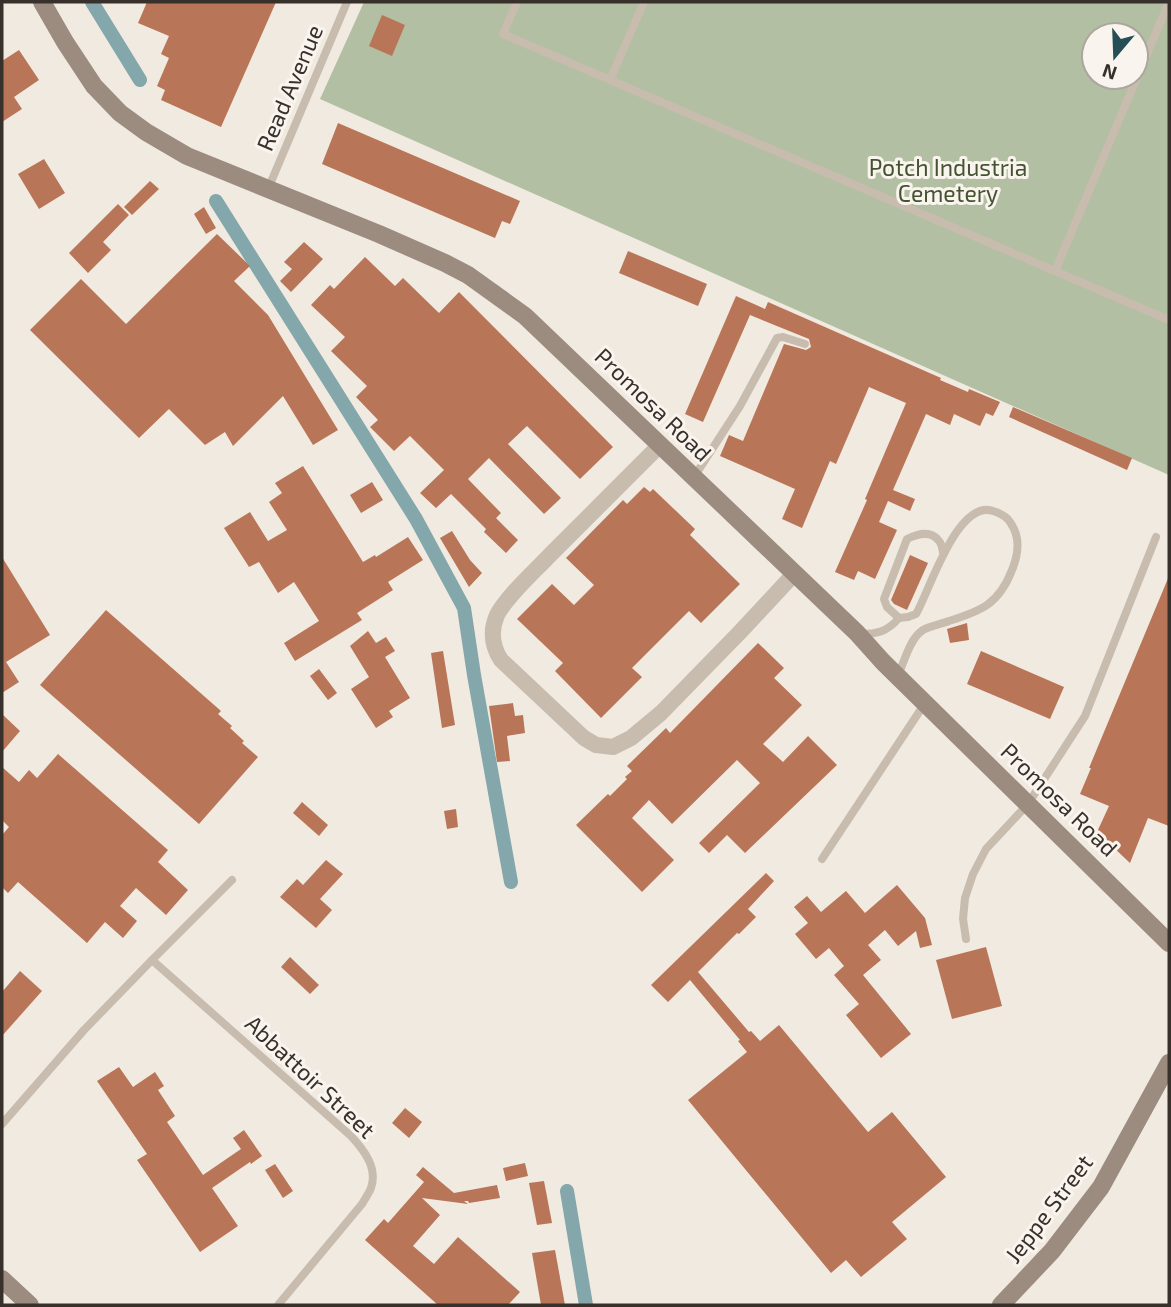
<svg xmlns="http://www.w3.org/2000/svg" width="1171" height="1307" viewBox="0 0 1171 1307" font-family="'Exo 2',sans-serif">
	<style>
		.green { fill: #b3bfa2; fill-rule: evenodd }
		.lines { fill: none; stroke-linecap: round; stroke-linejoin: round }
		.canal { stroke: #83a7ab; stroke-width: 14 }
		.building { fill: #b97557 }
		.lane { stroke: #c8bcae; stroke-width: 8 }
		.street { stroke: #c8bcae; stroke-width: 16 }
		.secondary { stroke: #9c8b7f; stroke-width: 18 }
		.labels { text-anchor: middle; stroke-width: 6; stroke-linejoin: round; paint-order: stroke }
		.street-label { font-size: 23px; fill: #37302b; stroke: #f9f4ed }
		.park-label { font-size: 23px; fill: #455332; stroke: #f9f4ed }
	</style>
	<rect width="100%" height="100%" fill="#f1eae1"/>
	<path class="green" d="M 364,2 L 1169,2 L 1169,475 L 320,99 ZM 1094,35 L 1136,35 L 1136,77 L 1094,77 Z"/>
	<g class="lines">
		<g class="canal">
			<polyline points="92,2 140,80"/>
			<polyline points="216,201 416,519 464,608 474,675 511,882"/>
			<polyline points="567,1191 586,1305"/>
		</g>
	</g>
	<g class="building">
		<polygon points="147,2 276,2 221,127 161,100 165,90 157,86 169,58 161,54 169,36 138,23"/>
		<polygon points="382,15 405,25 392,56 369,46"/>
		<polygon points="19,50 39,80 14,97 22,109 2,122 2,61"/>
		<polygon points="338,123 520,201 510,224 502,221 495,238 322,164"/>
		<polygon points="44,159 65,193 39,209 18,174"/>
		<polygon points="150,181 159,189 132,215 124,207"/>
		<polygon points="118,204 129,215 103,242 111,250 88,273 69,253"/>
		<polygon points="204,207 216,228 206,234 194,214"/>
		<polygon points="217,234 250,266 234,281 268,315 338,430 313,445 283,396 233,446 225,432 205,445 169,409 139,438 30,330 81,279 126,324"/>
		<polygon points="304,242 323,259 291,292 280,281 292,269 284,262"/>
		<polygon points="628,251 707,284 698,306 619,273"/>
		<polygon points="365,257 395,286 403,278 439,313 459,292 613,447 580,479 527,426 508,444 561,498 544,514 489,458 468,479 501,513 496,518 518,540 506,553 484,532 486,529 451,494 436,508 420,493 444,470 410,436 394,451 370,427 378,420 356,397 367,386 331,351 345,337 311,305 330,285 334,289"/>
		<polygon points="736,296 765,309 768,302 941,378 940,380 968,392 969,389 1000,402 993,416 986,413 980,426 954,414 950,425 926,414 893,490 915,499 910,511 888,501 879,522 897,530 875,579 858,571 854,580 835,572 867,500 865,499 906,403 869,387 836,464 830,461 802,528 782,519 795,489 720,456 729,435 743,441 784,344 806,350 811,347 809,339 750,315 703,422 685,414"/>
		<polygon points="1013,407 1132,458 1127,470 1009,417"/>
		<polygon points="303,466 363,562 375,555 376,557 408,537 423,560 388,582 393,590 357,613 362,620 295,661 284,643 319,621 294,582 278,593 259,562 249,567 224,528 250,512 268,541 287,530 269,502 282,493 275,483"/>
		<polygon points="372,482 383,500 361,513 350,495"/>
		<polygon points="644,487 650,492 653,489 695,529 690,535 740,584 701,623 689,611 632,668 642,677 601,718 555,671 563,663 517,619 552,584 574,605 594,585 566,558 623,500 627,504"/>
		<polygon points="452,531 470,560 482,573 469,587 440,538"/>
		<polygon points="910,555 928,563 907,610 894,604 891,600"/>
		<polygon points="2,557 50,635 6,662 19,682 2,693"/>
		<polygon points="1169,576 1169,826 1148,818 1130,863 1097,832 1109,806 1080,794 1091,768 1089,768"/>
		<polygon points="106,610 221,711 218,714 232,726 230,728 244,741 242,743 258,757 199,824 40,685"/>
		<polygon points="967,623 969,640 950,643 947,629"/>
		<polygon points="368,631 376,643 386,637 395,651 385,657 410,698 389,711 393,717 376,728 351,689 369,677 350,646"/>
		<polygon points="758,643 784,668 774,678 802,705 763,744 783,762 808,736 837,765 745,853 727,835 709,853 699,843 760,783 737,760 672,824 649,800 632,818 674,860 642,892 576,825 608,794 610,796 627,779 625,777 632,771 627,766 666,728 670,733"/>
		<polygon points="443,651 455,725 442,728 431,653"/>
		<polygon points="981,651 1064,687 1050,719 967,684"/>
		<polygon points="319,669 337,693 328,700 310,676"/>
		<polygon points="513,703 515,716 523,715 525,733 507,736 510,761 497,762 489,706"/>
		<polygon points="2,714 20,731 2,752"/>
		<polygon points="58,754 168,850 158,862 188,890 166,915 136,888 120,906 137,921 123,938 105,922 87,943 18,882 8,893 2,887 2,835 9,827 2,820 2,767 19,782 29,770 37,778"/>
		<polygon points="302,802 328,825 319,836 293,813"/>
		<polygon points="456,809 458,827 447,829 444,811"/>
		<polygon points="326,860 343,874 320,899 332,910 316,928 280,897 297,879 303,885"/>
		<polygon points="766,873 774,881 748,909 756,917 739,934 737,933 698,972 749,1032 751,1031 760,1041 779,1025 868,1132 892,1112 946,1177 892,1222 907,1239 861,1277 846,1260 831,1273 688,1100 747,1052 738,1041 740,1040 690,980 668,1002 651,985"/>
		<polygon points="897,885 925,918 932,945 920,948 916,931 898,946 885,930 868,945 881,960 863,975 911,1034 881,1058 846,1015 859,1004 834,975 844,966 829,948 816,959 795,934 808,923 794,907 807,896 821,912 846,891 865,913"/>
		<polygon points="986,947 1002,1006 952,1019 936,960"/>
		<polygon points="290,957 319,985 310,994 281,967"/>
		<polygon points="20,971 42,991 2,1036 2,992"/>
		<polygon points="119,1067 133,1087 155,1072 164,1086 158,1090 175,1116 167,1122 203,1175 241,1149 233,1138 244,1130 262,1156 251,1164 250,1162 212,1188 238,1226 200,1252 137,1160 147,1154 97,1081"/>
		<polygon points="405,1108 422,1122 409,1138 392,1123"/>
		<polygon points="525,1163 528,1176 506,1181 503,1168"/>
		<polygon points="275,1164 293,1191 283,1198 265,1170"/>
		<polygon points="423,1167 454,1193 497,1185 500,1198 469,1203 468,1201 464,1201 468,1204 422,1198 440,1215 413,1246 434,1264 458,1237 520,1292 508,1305 438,1305 365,1240 384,1219 388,1223 424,1182 416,1175"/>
		<polygon points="544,1181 552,1223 537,1225 529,1183"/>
		<polygon points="555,1250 565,1305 541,1305 532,1253"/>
	</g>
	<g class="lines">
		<g class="lane">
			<polyline points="517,2 503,34 1169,320"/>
			<polyline points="610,80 644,2"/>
			<polyline points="268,189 347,2"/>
			<polyline points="1055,271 1169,2"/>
			<polyline points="694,477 740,406 777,338 783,337 805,344"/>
			<path d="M 899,618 L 887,607 L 884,599 L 907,539 C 917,534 931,530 939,541 C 942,544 942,548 943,552"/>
			<path d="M 860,634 C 877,634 887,632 899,618 L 908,617 L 916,614 C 929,593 958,494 996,512 C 1006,516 1009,519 1014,529 C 1020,542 1017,558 1012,570 C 999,604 981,611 949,621 C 941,624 930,626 923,630 C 910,638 904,662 898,676"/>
			<polyline points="822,859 925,703"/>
			<polyline points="966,939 963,919 965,898 973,874 986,849 1028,804 1085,716 1156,537"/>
			<polyline points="152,960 232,880"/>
			<path d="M 2,1124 L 84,1030 L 152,960 L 351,1136 C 364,1150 378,1168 371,1188 C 369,1193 365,1199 362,1204 L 278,1305"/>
		</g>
		<path class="street" d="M 660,445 C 623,482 587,518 550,555 C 535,571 507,596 497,615 C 490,631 492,646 501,660 L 584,738 L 596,745 L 613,747 L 631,738 L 661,713 L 741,631 L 794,574"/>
		<g class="secondary">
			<polyline points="42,2 65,42 94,86 120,113 146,132 187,156 379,234 445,263 468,275 525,316 857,633 883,662 1169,943"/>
			<polyline points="2,1279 30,1305"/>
			<polyline points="1001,1305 1052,1251 1101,1187 1169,1063"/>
		</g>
	</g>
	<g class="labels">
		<g class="street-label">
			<text transform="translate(290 88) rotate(-67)" y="8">Read Avenue</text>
			<text transform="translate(653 405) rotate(44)" y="8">Promosa Road</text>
			<text transform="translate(1059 800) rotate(44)" y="8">Promosa Road</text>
			<text transform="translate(310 1077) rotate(43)" y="8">Abbattoir Street</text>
			<text transform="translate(1049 1209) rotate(-53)" y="8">Jeppe Street</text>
		</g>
		<g class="park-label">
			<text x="948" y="176">Potch Industria<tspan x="948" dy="26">Cemetery</tspan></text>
		</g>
	</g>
	<rect width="1171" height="1307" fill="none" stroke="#37302b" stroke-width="7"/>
	<g transform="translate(1115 56) rotate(199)"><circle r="33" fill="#f9f4ed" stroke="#aba69f" stroke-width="2"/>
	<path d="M0-5L12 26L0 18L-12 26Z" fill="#254f55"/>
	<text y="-10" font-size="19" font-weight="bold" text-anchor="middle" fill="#37302b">N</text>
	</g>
</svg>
